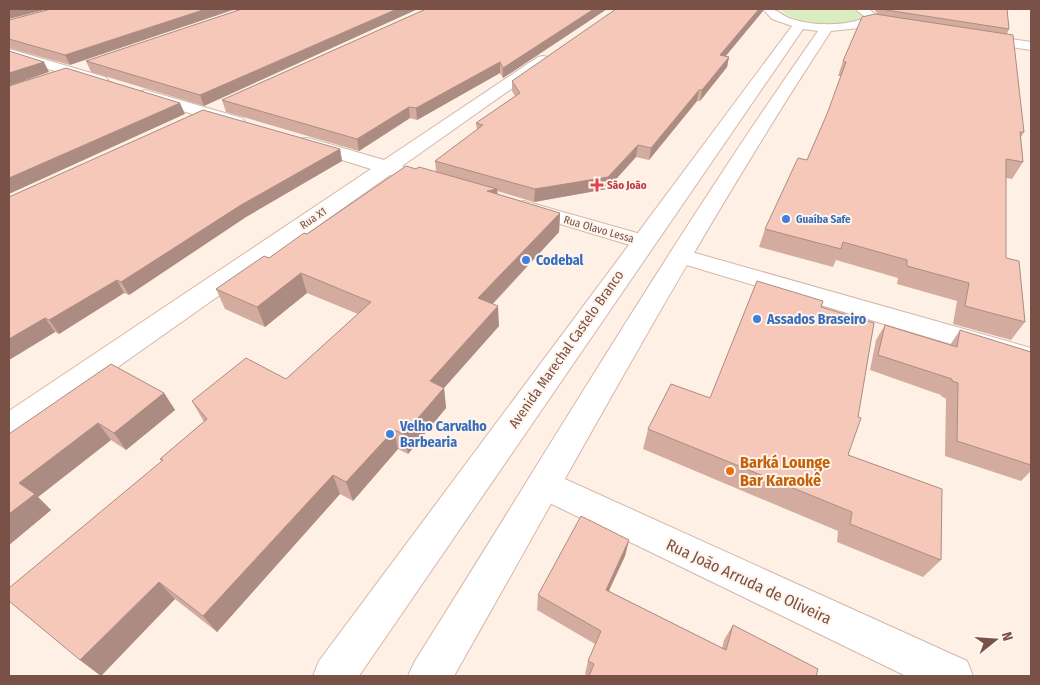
<svg xmlns="http://www.w3.org/2000/svg" width="1040" height="685" viewBox="0 0 1040 685" font-family="'Fira Sans Condensed',sans-serif">
	<style>
		.green { fill: #d9edc1 }
		.lines { fill: none; stroke-linecap: round; stroke-linejoin: round }
		.street-casing { stroke: #d3b8ab; stroke-width: 2 }
		.secondary-casing { stroke: #d6b6a9; stroke-width: 2 }
		.street { fill: #fff; fill-rule: evenodd }
		.secondary { fill: #fff; fill-rule: evenodd }
		.wall { fill: #d4ac9f }
		.shaded-wall { fill: #ac8c82 }
		.building { fill: #f6c8b9; stroke: #ac8c82 }
		.health-dot { fill: #e0444e; stroke: #fff5ec; stroke-width: 2 }
		.shop-dot { fill: #3f7fe0; stroke: #fff5ec; stroke-width: 2 }
		.food-dot { fill: #e8710a; stroke: #fff5ec; stroke-width: 2 }
		.labels { text-anchor: middle; stroke-width: 4; stroke-linejoin: round; paint-order: stroke }
		.far-health-label { font-size: 11px; font-weight: bold; fill: #be3a42; stroke: #fff5ec; text-anchor: start }
		.far-street-label { font-size: 11px; fill: #795147; stroke: #fff5ec }
		.far-shop-label { font-size: 11px; font-weight: bold; fill: #366cbe; stroke: #fff5ec; text-anchor: start }
		.shop-label { font-size: 14px; font-weight: bold; fill: #366cbe; stroke: #fff5ec; text-anchor: start }
		.street-label { font-size: 14px; fill: #795147; stroke: #fff5ec }
		.near-food-label { font-size: 16px; font-weight: bold; fill: #c56008; stroke: #fff5ec; text-anchor: start }
		.near-street-label { font-size: 16px; fill: #795147; stroke: #fff5ec }
	</style>
	<rect width="100%" height="100%" fill="#fef0e4"/>
	<path class="green" d="M 781,9 L 854,9 L 863,16 L 863,19 C 847,29 792,26 781,9 Z"/>
	<g class="lines">
		<defs>
			<g id="street">
				<polygon points="9,49 105,77 108,80 105,83 100,85 9,57"/>
				<polygon points="543,56 548,57 550,60 548,63 402,166 409,171 406,175 399,177 390,175 20,436 9,439 9,411 371,169 300,147 297,143 300,139 306,138 312,139 384,160 538,57"/>
				<polygon points="145,90 242,118 245,122 242,126 236,127 139,98 137,95 139,92"/>
				<polygon points="524,201 651,237 654,242 651,247 643,249 517,211 513,207 517,203"/>
				<polygon points="681,249 1031,348 1031,368 673,261 669,256 673,251"/>
				<polygon points="545,470 967,661 973,676 906,676 533,495 528,485 533,475"/>
			</g>
			<g id="secondary">
				<path d="M 763,9 C 779,8 778,14 792,19 C 813,26 842,26 863,19 L 864,16 L 855,9 L 869,9 L 876,15 L 873,24 L 859,28 L 831,31 C 694,240 577,460 454,676 L 408,676 L 415,661 C 548,450 675,235 818,31 L 803,29 L 359,676 L 313,676 L 319,661 L 792,26 L 772,19 Z"/>
				<polygon points="976,34 1031,42 1031,50 971,41 969,38"/>
			</g>
		</defs>
		<use href="#street" class="street-casing"/>
		<use href="#secondary" class="secondary-casing"/>
		<use href="#street" class="street"/>
		<use href="#secondary" class="secondary"/>
	</g>
	<g class="wall">
		<polygon points="51,9 70,65 9,48 9,20"/>
		<polygon points="242,9 204,106 91,72 86,61"/>
		<polygon points="426,9 607,9 503,78 500,73 417,120 410,118 359,151 226,112 222,100"/>
		<polygon points="871,9 1007,9 1009,29 1007,34 1024,132 1021,137 1023,162 1012,179 1006,178 1006,258 1025,322 1011,340 953,324 957,301 897,284 898,278 836,260 833,267 759,247 765,229 807,160 827,114 841,76 838,76 843,61 877,14 875,10"/>
		<polygon points="763,11 726,56 729,57 727,67 700,101 697,101 649,160 636,157 607,189 534,202 497,191 498,194 560,213 559,232 493,304 499,326 444,388 446,408 408,454 398,449 353,501 340,494 217,632 175,599 101,676 80,660 162,461 160,459 204,422 192,401 286,379 358,314 307,293 265,327 225,309 216,289 269,258 307,234 416,169 436,172 435,161 477,130 476,123 515,96 512,91 512,81"/>
		<polygon points="340,149 342,161 246,217 129,295 124,293 59,334 55,332 9,360 9,197"/>
		<polygon points="821,307 848,455 941,560 923,577 837,542 838,531 643,449 648,429 710,398"/>
		<polygon points="885,325 950,345 960,330 1031,352 1031,471 1021,481 945,456 946,399 941,396 941,395 870,370 876,340"/>
		<polygon points="164,393 175,410 126,450 111,440 38,497 51,510 9,545 9,434"/>
		<polygon points="629,540 625,556 609,591 722,648 724,640 733,625 816,676 588,676 585,674 588,661 595,644 537,610 538,595"/>
	</g>
	<g class="shaded-wall">
		<polygon points="9,9 48,9 9,19"/>
		<polygon points="206,9 236,9 70,65 65,55"/>
		<polygon points="397,9 418,9 204,106 200,95"/>
		<polygon points="594,9 607,9 503,78 503,68"/>
		<polygon points="759,9 763,9 763,11 718,65 720,55"/>
		<polygon points="729,57 727,67 700,101 702,90"/>
		<polygon points="44,62 49,72 9,86 9,73"/>
		<polygon points="500,62 500,73 417,120 416,108"/>
		<polygon points="699,90 697,101 649,160 651,148"/>
		<polygon points="180,103 185,114 9,194 9,178"/>
		<polygon points="409,107 410,118 359,151 357,139"/>
		<polygon points="638,145 636,157 607,189 534,202 535,189"/>
		<polygon points="340,149 342,161 246,217 129,295 121,282 241,205"/>
		<polygon points="497,189 498,208 487,191"/>
		<polygon points="560,213 559,232 479,318 478,298"/>
		<polygon points="301,273 307,293 265,327 257,307"/>
		<polygon points="117,280 124,293 59,334 49,320"/>
		<polygon points="498,306 499,326 444,388 446,408 408,454 404,434 430,381"/>
		<polygon points="45,318 55,332 9,360 9,339"/>
		<polygon points="164,393 175,410 126,450 114,433"/>
		<polygon points="98,423 111,440 38,497 51,510 9,545 9,514 19,483"/>
		<polygon points="394,430 398,449 353,501 346,482"/>
		<polygon points="333,475 340,494 217,632 203,616"/>
		<polygon points="629,540 625,556 602,605 606,590"/>
		<polygon points="159,582 175,599 101,676 80,660"/>
	</g>
	<g class="building">
		<polygon points="51,9 206,9 65,55 9,39 9,20"/>
		<polygon points="242,9 397,9 200,95 86,61"/>
		<polygon points="426,9 594,9 503,68 500,62 416,108 409,107 357,139 222,100"/>
		<polygon points="616,9 759,9 720,55 729,57 702,90 699,90 651,148 638,145 608,177 535,189 435,161 483,125 476,123 520,93 512,81"/>
		<polygon points="880,9 1007,9 1009,29"/>
		<polygon points="875,14 1013,35 1024,132 1020,132 1023,162 1006,159 1006,258 1019,261 1025,322 965,306 969,283 907,266 907,260 843,242 841,249 765,229 798,158 807,160 827,114 846,62 843,61 862,17"/>
		<polygon points="9,51 44,62 9,73"/>
		<polygon points="66,68 180,103 9,178 9,86"/>
		<polygon points="203,110 340,149 241,205 121,282 117,280 49,320 45,318 9,339 9,197"/>
		<polygon points="406,166 416,169 419,167 497,189 487,191 560,213 478,298 498,306 430,381 444,388 404,434 394,430 346,482 333,475 203,616 159,582 80,660 9,601 9,588 163,460 160,459 207,419 192,401 246,358 286,379 371,302 301,273 257,307 216,289 264,256 269,258 304,233 307,234"/>
		<polygon points="757,281 823,301 821,307 874,323 858,417 861,418 848,455 942,489 941,560 850,524 852,512 648,429 671,384 710,398"/>
		<polygon points="885,325 957,347 960,330 1031,352 1031,465 957,441 958,383 952,381 952,379 878,355"/>
		<polygon points="111,364 164,393 114,433 98,423 19,483 35,494 9,514 9,434"/>
		<polygon points="581,516 629,540 606,590 726,650 733,625 818,669 816,676 589,676 594,664 588,661 601,631 538,595"/>
	</g>
	<path class="health-dot" d="M594.5 177.5h5v5h5v5h-5v5h-5v-5h-5v-5h5z"/>
	<g class="shop-dot">
		<circle cx="786" cy="219" r="5"/>
		<circle cx="526" cy="260" r="5"/>
		<circle cx="757" cy="319" r="5"/>
		<circle cx="390" cy="434" r="5"/>
	</g>
	<circle class="food-dot" cx="730" cy="471" r="5"/>
	<g class="labels">
		<g class="far-health-label">
			<text x="607" y="189">São João</text>
		</g>
		<g class="far-street-label">
			<text transform="translate(313 218) rotate(-34)" y="4">Rua X1</text>
			<text transform="translate(599 229) rotate(16)" y="4">Rua Olavo Lessa</text>
		</g>
		<g class="far-shop-label">
			<text x="796" y="223">Guaíba Safe</text>
		</g>
		<g class="shop-label">
			<text x="536" y="265">Codebal</text>
			<text x="767" y="324">Assados Braseiro</text>
			<text x="400" y="431">Velho Carvalho<tspan x="400" dy="16">Barbearia</tspan></text>
		</g>
		<g class="street-label">
			<text transform="translate(566 349) rotate(-55)" y="5">Avenida Marechal Castelo Branco</text>
		</g>
		<g class="near-food-label">
			<text x="740" y="468">Barká Lounge<tspan x="740" dy="18">Bar Karaokê</tspan></text>
		</g>
		<g class="near-street-label">
			<text transform="translate(749 581) rotate(25)" y="6">Rua João Arruda de Oliveira</text>
		</g>
	</g>
	<rect width="1040" height="685" fill="none" stroke="#795147" stroke-width="20"/>
	<g transform="translate(995 640) rotate(73)" stroke="#fff5ec" stroke-width="4" paint-order="stroke">
	<path d="M0-4L9 19L0 12L-9 19Z" fill="#795147"/>
	<text y="-8" font-size="14" font-weight="bold" text-anchor="middle" fill="#795147">N</text>
	</g>
</svg>
